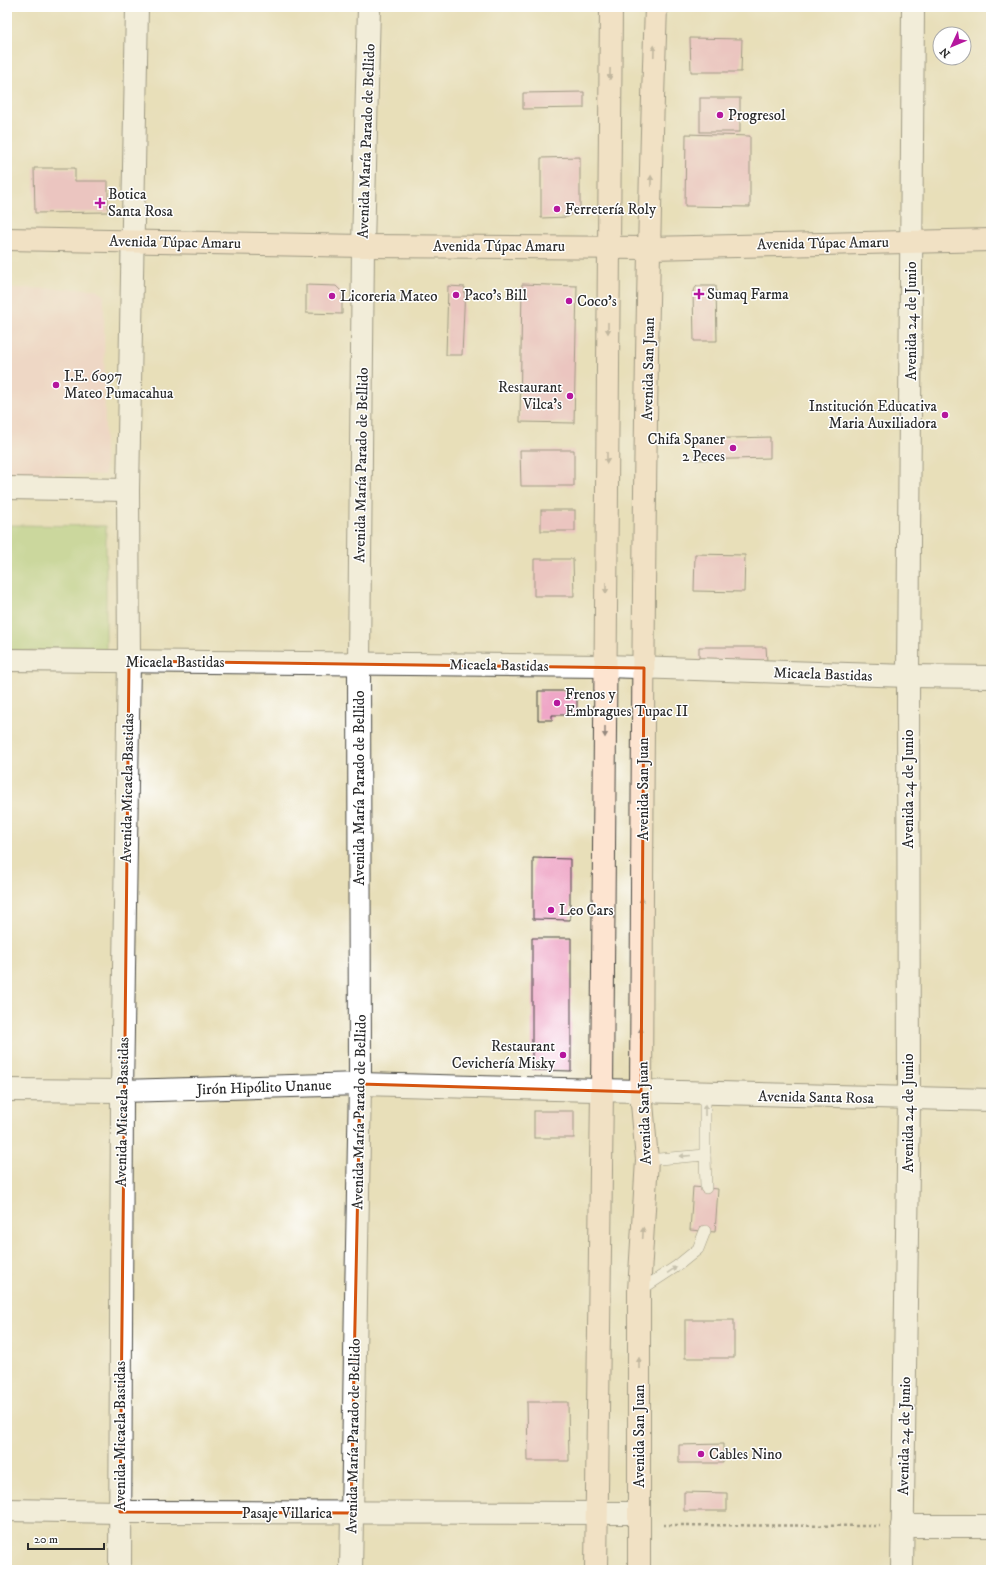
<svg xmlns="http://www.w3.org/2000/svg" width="998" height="1577" viewBox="0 0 998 1577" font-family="'IM FELL DW Pica',serif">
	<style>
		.built { fill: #f7cfd2 }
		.green { fill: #a8cf7a; stroke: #6a7d52 }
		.building { fill: #efa7c7 }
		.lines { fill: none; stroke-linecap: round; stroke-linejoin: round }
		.lane-casing { stroke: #474640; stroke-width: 12 }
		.street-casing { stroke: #474640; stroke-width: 24 }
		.secondary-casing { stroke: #474640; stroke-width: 24 }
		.path { stroke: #474640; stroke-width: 2.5; stroke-dasharray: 3 3; stroke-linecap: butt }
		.lane { stroke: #fff; stroke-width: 11 }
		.street { stroke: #fff; stroke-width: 22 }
		.secondary { stroke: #fde4d0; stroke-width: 22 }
		.oneway { fill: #94887e }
		.oneway2 { fill: #a0a0a0 }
		.marked { fill: none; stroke: #d5540f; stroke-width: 3; stroke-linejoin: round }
		.poi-dot { fill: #b5179e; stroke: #fff; stroke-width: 1.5 }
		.labels { text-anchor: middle; stroke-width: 3; stroke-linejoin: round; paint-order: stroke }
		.poi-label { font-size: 15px; fill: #2b2b2b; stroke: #fff; text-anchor: start }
		.street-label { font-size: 15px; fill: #2b2b2b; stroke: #fff }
	</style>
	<rect width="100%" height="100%" fill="#fff"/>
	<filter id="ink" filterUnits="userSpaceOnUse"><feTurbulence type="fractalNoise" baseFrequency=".025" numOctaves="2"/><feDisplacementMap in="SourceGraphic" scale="8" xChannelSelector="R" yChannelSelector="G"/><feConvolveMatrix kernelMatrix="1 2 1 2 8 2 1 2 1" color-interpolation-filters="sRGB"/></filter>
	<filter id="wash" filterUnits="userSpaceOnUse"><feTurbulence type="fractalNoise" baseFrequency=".012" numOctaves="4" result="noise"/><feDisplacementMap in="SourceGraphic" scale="16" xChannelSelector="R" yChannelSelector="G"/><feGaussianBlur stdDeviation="0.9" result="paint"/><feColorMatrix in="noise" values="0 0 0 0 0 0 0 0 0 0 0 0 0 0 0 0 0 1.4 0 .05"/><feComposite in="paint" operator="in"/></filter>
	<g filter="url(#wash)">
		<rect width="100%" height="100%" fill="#e8dfb9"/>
		<polygon class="built" points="7,288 96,289 104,296 105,475 7,473"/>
		<polygon class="green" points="7,525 106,526 106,652 7,651"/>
		<g id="blocks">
			<g class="building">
				<polygon points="690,38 742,39 741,72 691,72"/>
				<polygon points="584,92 584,108 523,109 523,93"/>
				<rect x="700" y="98" width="40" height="34"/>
				<polygon points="686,134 750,136 750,207 685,206"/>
				<polygon points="580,157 580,207 568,217 541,218 541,158"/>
				<polygon points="34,168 75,168 75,181 108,181 108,212 35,213"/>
				<polygon points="522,284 577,286 574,423 520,422"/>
				<polygon points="306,285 336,286 342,292 342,314 306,313"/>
				<polygon points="448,286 465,287 462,355 446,355"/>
				<polygon points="697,286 716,286 717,341 694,341 693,291"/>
				<polygon points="770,437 770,458 696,460 695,439"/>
				<polygon points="520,450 574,450 574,486 521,486"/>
				<rect x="541" y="510" width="34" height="21"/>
				<polygon points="695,554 745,555 744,592 694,591"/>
				<polygon points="534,559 573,559 574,596 534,596"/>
				<polygon points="699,647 766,647 767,661 699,661"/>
				<polygon points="538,691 577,691 577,715 552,715 552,720 538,720"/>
				<polygon points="533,858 570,859 570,920 533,919"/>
				<polygon points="532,938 571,938 571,1071 532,1070"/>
				<rect x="534" y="1111" width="40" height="27"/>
				<polygon points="693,1187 718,1189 715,1232 690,1230"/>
				<rect x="685" y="1320" width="49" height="38"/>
				<polygon points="527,1402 568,1402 569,1461 528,1461"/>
				<polygon points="723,1444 723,1463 679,1463 679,1445"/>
				<polygon points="684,1492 727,1493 727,1511 684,1511"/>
			</g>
		</g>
	</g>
	<g filter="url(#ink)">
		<use href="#blocks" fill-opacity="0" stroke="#474640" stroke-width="1"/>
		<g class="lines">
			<defs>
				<g id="lane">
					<polyline points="705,1155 705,1094"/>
					<polyline points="647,1160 705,1155 706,1188"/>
					<polyline points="639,1291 677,1266 698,1249 705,1231"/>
				</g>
				<g id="street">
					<polyline points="7,488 128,490"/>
					<polyline points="7,660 606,666 908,676 991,677"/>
					<polyline points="7,1090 122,1091 360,1084 991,1100"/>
					<polyline points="7,1510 120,1512 638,1513"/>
					<polyline points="902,1526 991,1526"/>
					<polyline points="120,1570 122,1091 129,661 128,490 137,7"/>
					<polyline points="351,1570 360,1084 359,663 363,246 369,7"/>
					<polyline points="902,1570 909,1099 908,676 913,7"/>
				</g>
				<g id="secondary">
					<polyline points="7,239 363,246 650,248 991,240"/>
					<polyline points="596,1570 602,1090 611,7"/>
					<path d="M 639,1570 L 639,1291 L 647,1160 L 641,1092 C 643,731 643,368 656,7"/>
				</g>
			</defs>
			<use href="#lane" class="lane-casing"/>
			<use href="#street" class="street-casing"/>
			<use href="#secondary" class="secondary-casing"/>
			<polyline class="path" points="663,1525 880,1526"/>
			<use href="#lane" class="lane"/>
			<use href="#street" class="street"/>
			<use href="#secondary" class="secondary"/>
		</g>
		<defs><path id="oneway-solid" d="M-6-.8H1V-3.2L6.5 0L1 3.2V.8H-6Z"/></defs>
		<g class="oneway">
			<use href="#oneway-solid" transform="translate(654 51) rotate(-88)"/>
			<use href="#oneway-solid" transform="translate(610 74) rotate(91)"/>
			<use href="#oneway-solid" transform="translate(651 181) rotate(-89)"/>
			<use href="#oneway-solid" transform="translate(608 328) rotate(90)"/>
			<use href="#oneway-solid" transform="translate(607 458) rotate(90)"/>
			<use href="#oneway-solid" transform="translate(606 588) rotate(90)"/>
			<use href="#oneway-solid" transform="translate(605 732) rotate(90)"/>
			<use href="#oneway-solid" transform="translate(642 903) rotate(-90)"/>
			<use href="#oneway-solid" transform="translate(641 1033) rotate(-90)"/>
			<use href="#oneway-solid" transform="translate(643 1233) rotate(-87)"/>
			<use href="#oneway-solid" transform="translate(639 1363) rotate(-90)"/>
		</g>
		<g class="oneway2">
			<use href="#oneway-solid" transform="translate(705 1110) rotate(-90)"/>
			<use href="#oneway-solid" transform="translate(685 1156) rotate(175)"/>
			<use href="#oneway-solid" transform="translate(672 1270) rotate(-34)"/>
		</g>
	</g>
	<path d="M0 0H998V1577H0ZM 129,661 L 644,668 L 641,1092 L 360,1084 L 351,1513 L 120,1512 Z" fill="#e8dfb9" fill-opacity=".55" fill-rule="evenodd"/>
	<path class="marked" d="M 129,661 L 644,668 L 641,1092 L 360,1084 L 351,1513 L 120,1512 Z"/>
	<g class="poi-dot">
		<circle cx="720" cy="115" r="4"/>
		<path d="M98 197h4v4h4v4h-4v4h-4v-4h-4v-4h4z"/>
		<circle cx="557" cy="209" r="4"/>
		<path d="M697 288h4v4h4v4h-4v4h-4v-4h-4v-4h4z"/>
		<circle cx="456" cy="295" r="4"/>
		<circle cx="332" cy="296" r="4"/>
		<circle cx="569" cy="301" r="4"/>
		<circle cx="56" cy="385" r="4"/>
		<circle cx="570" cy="396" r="4"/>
		<circle cx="945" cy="415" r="4"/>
		<circle cx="733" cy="448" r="4"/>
		<circle cx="557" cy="703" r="4"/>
		<circle cx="551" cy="910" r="4"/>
		<circle cx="563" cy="1055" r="4"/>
		<circle cx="701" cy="1454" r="4"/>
	</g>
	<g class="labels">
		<g class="poi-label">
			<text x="728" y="120">Progresol</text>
			<text x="108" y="199">Botica<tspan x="108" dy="17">Santa Rosa</tspan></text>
			<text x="565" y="214">Ferretería Roly</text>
			<text x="707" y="299">Sumaq Farma</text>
			<text x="464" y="300">Paco's Bill</text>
			<text x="340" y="301">Licoreria Mateo</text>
			<text x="577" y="306">Coco's</text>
			<text x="64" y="381">I.E. 6097<tspan x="64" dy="17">Mateo Pumacahua</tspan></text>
			<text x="562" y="392" text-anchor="end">Restaurant<tspan x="562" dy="17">Vilca's</tspan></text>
			<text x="937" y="411" text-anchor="end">Institución Educativa<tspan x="937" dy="17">Maria Auxiliadora</tspan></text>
			<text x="725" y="444" text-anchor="end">Chifa Spaner<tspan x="725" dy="17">2 Peces</tspan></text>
			<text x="565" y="699">Frenos y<tspan x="565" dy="17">Embragues Tupac II</tspan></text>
			<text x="559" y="915">Leo Cars</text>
			<text x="555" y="1051" text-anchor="end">Restaurant<tspan x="555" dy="17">Cevichería Misky</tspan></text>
			<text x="709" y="1459">Cables Nino</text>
		</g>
		<g class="street-label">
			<text transform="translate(366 141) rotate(-88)" y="5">Avenida María Parado de Bellido</text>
			<text transform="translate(175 242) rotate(1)" y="5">Avenida Túpac Amaru</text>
			<text transform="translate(823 243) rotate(-1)" y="5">Avenida Túpac Amaru</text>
			<text x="499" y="251">Avenida Túpac Amaru</text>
			<text transform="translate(911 321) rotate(-90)" y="5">Avenida 24 de Junio</text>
			<text transform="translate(648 369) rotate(-89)" y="5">Avenida San Juan</text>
			<text transform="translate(361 465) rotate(-89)" y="5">Avenida María Parado de Bellido</text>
			<text x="175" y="667">Micaela Bastidas</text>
			<text transform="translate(499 665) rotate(1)" y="5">Micaela Bastidas</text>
			<text transform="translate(823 674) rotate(2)" y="5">Micaela Bastidas</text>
			<text transform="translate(127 788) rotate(-89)" y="5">Avenida Micaela Bastidas</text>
			<text transform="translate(359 788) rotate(-90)" y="5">Avenida María Parado de Bellido</text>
			<text transform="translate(643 789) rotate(-90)" y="5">Avenida San Juan</text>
			<text transform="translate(908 789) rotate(-90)" y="5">Avenida 24 de Junio</text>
			<text transform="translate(264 1087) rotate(-2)" y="5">Jirón Hipólito Unanue</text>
			<text transform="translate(816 1097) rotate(1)" y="5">Avenida Santa Rosa</text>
			<text transform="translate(122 1112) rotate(-89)" y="5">Avenida Micaela Bastidas</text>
			<text transform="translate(359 1112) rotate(-89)" y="5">Avenida María Parado de Bellido</text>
			<text transform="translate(644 1113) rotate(-92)" y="5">Avenida San Juan</text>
			<text transform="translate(908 1113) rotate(-90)" y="5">Avenida 24 de Junio</text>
			<text transform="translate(120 1436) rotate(-90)" y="5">Avenida Micaela Bastidas</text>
			<text transform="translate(353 1436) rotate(-89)" y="5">Avenida María Parado de Bellido</text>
			<text transform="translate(639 1436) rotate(-90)" y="5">Avenida San Juan</text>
			<text transform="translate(904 1436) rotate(-89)" y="5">Avenida 24 de Junio</text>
			<text x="287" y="1518">Pasaje Villarica</text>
		</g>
	</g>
	<rect width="998" height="1577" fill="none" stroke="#fff" stroke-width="24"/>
	<g transform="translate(952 46) rotate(226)"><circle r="19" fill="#ffffff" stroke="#aaaaaa"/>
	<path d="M0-3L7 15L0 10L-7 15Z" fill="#b5179e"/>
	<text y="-6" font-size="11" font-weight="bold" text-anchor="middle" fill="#2b2b2b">N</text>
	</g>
	<path d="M28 1543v6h76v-6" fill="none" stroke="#2b2b2b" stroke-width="2"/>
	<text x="34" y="1543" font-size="12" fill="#2b2b2b" stroke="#ffffff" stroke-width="3" paint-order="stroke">20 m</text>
</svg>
